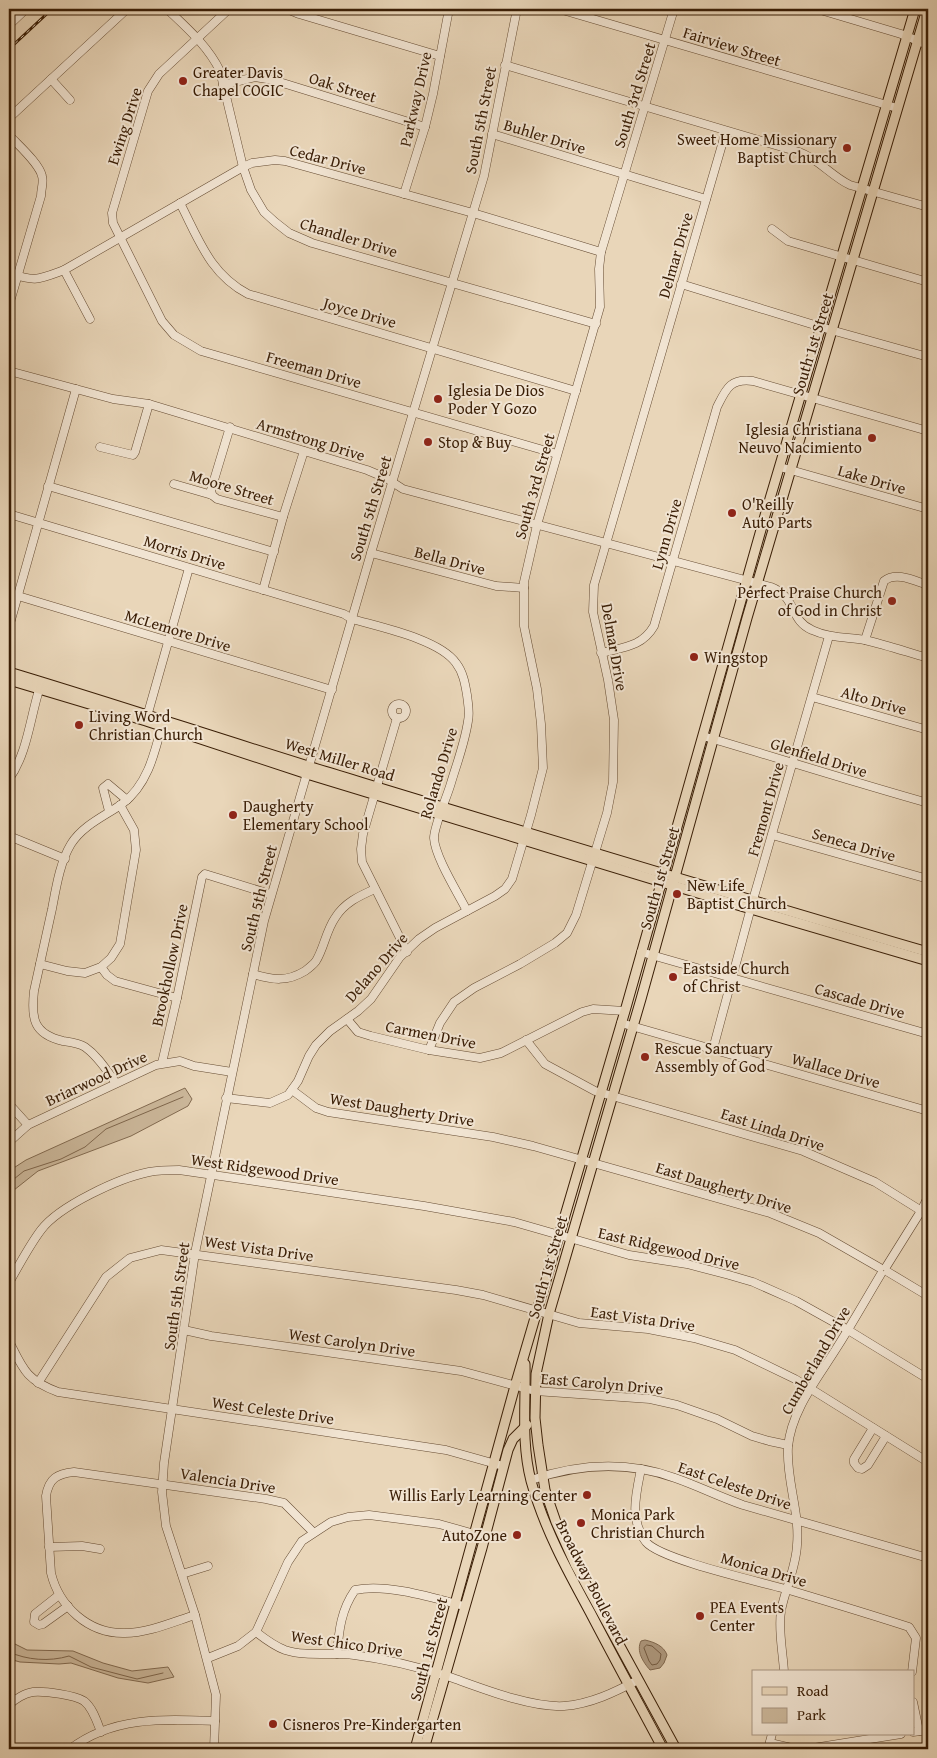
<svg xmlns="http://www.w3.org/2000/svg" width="937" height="1758" viewBox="0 0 937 1758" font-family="'Gentium Book Plus',serif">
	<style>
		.green { fill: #cbb79a; stroke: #826a50 }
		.water { fill: #ad977c; stroke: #7f664c }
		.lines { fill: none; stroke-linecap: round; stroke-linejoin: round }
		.shore { stroke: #735a40; stroke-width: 1 }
		.stream { stroke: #7f664c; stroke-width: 1 }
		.minor-casing { stroke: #654b32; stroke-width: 9 }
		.major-casing { stroke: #391d05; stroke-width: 11 }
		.minor { stroke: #f1e4d2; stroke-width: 8 }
		.major { stroke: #e9d6b9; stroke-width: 9 }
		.rail-casing { stroke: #391d05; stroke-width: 3 }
		.rail { stroke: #f1e4d2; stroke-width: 1; stroke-dasharray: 4; stroke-linecap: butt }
		.poi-dot { fill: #8f2418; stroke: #f1e4d2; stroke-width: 2 }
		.labels { text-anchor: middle; stroke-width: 4; stroke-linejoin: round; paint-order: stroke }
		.street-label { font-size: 16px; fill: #391d05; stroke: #f1e4d2 }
		.poi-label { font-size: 16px; fill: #391d05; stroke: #f1e4d2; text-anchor: start }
	</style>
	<rect width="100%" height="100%" fill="#e9d6b9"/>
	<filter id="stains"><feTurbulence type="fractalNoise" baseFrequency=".004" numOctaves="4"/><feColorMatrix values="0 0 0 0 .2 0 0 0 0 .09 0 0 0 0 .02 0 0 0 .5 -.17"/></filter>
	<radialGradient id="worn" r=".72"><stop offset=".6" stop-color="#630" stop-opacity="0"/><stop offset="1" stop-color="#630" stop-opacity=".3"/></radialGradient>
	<g class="green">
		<polygon points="185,1088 192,1099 188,1106 131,1136 38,1171 9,1194 9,1171 26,1160"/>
		<polygon points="9,1641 27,1650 73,1651 103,1663 132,1671 168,1667 174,1677 148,1683 118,1678 71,1663 59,1664 20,1662 9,1659"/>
	</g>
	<path class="water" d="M 645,1640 C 654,1642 664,1646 667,1655 L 664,1663 L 660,1668 L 650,1670 C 643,1662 636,1651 641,1641 Z"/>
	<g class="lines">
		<polygon class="shore" points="647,1645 652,1646 661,1654 660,1660 657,1664 652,1665 649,1661 644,1648"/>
		<g class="stream">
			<polyline points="9,1183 24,1171 61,1159 85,1147 106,1129 183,1097"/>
			<path d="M 9,1652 C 27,1660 49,1662 69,1656 L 91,1667 L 137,1679 L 163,1673"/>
		</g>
		<defs>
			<g id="minor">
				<path d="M 167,9 C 187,28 208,46 220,71 L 243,167 L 251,190 L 264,212 L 275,222 L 289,233 L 312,243 L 596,324"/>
				<polyline points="229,9 159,74 148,91 112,213 113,223 162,321 174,335 201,351 557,454"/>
				<polyline points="287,9 299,14 440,56"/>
				<polyline points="559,9 897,108"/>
				<polyline points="817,9 901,34 928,45"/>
				<polyline points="9,25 26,9"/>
				<path d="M 505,65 L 799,152 C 819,159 831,176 850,185 L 928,207"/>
				<polyline points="51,79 70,100"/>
				<polyline points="223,85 255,77 273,80 425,127"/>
				<polyline points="9,118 127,9"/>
				<polyline points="492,134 706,199"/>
				<path d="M 9,135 C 18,145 39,163 42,176 C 44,182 41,189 41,196 L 9,305"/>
				<polyline points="404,194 425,127 433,94 449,9"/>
				<path d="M 180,203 C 199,240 210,274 248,294 L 576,391"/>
				<polyline points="772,229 788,241 928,282"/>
				<polyline points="64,270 90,319"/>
				<path d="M 9,273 C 36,282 37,280 64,270 L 243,167 L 252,163 L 275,160 L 285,161 L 473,213 L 601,252"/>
				<polyline points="681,284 831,330 928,357"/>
				<path d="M 9,371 L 113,399 L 149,404 L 367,470 L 386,478 L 403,489 L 771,587 C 797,597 789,620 812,630 C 829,638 847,637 865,640 C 886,645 907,652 928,658"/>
				<polyline points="100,447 133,455 135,452 149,404"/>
				<polyline points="780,467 928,509"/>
				<polyline points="174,484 212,495 217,499 283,517"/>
				<polyline points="48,486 274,552"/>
				<polyline points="212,495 211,490 230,427"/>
				<path d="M 9,514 L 344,614 L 352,619 C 379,627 439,639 456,663 C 463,672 465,683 467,695 C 468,704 470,712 468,721 C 465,742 457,763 451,783 C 447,797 434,826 434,838 C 435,857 458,893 467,911"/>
				<polyline points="371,553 496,586 524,588"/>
				<polyline points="263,590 283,517 304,451"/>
				<polyline points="18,596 332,690"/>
				<polyline points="9,627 76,389"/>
				<path d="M 865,640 L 884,581 C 896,571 915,581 928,585"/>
				<path d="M 601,653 C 623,647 642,647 654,626 L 717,407 C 726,389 730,378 753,381 L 928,431"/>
				<polyline points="812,697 928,730"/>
				<circle cx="399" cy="711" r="7"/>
				<polyline points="397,718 363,834 361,849 362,862 407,952"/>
				<polyline points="146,720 189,568"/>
				<path d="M 703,736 C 778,758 853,782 928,803"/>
				<path d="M 9,779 C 27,754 30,719 39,690"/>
				<polyline points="109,811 103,788 108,784 127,800"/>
				<polyline points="772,835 928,879"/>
				<polyline points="9,836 65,859"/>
				<polyline points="641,952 928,1034"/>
				<polyline points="40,964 67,971 85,973 101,967 111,958 120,944 136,850 134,830 120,805"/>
				<polyline points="101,967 107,975 115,981 177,998"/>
				<path d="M 253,974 C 273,980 287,982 305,971 C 309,968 313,965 316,961 C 324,948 326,931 335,918 C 344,903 359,896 375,889"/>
				<polyline points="347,1019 358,1032 371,1036 429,1050 480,1058 501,1053 582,1012 593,1009 625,1011"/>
				<polyline points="621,1023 928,1111"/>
				<polyline points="526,1040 545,1064 595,1091 803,1151 875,1182 928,1215"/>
				<polyline points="713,1049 753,900 829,636"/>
				<polyline points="429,1050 440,1023 454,1002 474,988 520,964 555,943 567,933 576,915 607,813 613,782 614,720 608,680 593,612 594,585 726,131"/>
				<polyline points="162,1063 177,998 202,877 205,874 270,894"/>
				<path d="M 116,1083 C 107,1071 98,1056 85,1047 C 79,1043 70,1042 63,1041 C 33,1034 31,1018 34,991 C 40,964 46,937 52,909 C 56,888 60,862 71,844 C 83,825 105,816 122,804 C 148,785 155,752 163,721"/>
				<polyline points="292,1090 316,1108 328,1112 493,1137 533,1146 770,1213 819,1233 880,1268"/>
				<polyline points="226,1098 270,1103 288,1095 298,1081 309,1056 316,1045 330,1031 358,1011 371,999 400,957 419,939 435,928 495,896 505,889 512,879 531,815 543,768 541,724 537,689 524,626 524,582 537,525 600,307 599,269 601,252 674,9"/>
				<polyline points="9,1104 28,1125"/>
				<polyline points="9,1142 28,1125 156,1065 180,1061 194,1066 232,1072"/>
				<polyline points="886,1267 921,1211 928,1197"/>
				<polyline points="888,1272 928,1296"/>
				<path d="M 9,1283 C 19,1265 29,1246 41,1230 C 59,1206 119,1178 149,1172 C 159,1170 169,1170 179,1170 L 424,1206 L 514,1222 L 629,1255 L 687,1264 L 729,1275 L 753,1282 L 796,1301 L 848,1330 L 928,1379"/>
				<polyline points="184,1330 211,1336 461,1371 535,1391 650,1399 677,1405 717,1419 752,1436 769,1441 788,1445"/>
				<path d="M 9,1341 C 23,1369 26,1380 58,1392 L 446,1450 L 503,1466"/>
				<polyline points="38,1383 106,1277 130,1258 161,1250 456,1290 483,1295 579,1323 648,1329 694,1338 735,1350 795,1379 928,1462"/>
				<polyline points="873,1428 854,1459 854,1463 858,1468 862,1469 868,1465 886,1436"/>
				<path d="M 641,1469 C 636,1494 629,1520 646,1542 C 661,1560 762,1582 789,1590 C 829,1602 869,1614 909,1627 L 916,1638 L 912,1672"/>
				<path d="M 531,1480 C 578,1464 628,1461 675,1478 C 698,1486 720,1497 743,1505 L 928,1558"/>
				<polyline points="49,1547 82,1546 100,1549"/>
				<polyline points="182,1574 208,1566"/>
				<polyline points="59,1595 35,1614 34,1622 39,1625 43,1624 68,1606"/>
				<path d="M 195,1615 C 173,1622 148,1633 125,1633 C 88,1634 59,1606 51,1573 L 46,1496 C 49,1478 57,1474 74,1472 L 266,1499 L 284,1503 L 313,1532"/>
				<path d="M 256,1632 C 265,1639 274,1646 285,1650 C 306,1657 332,1652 354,1655 C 386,1659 419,1667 450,1677 C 481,1688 531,1708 564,1706 C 591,1704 615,1692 638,1680"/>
				<path d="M 337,1654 C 339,1630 341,1610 355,1590 C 386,1583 434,1598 464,1606"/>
				<polyline points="208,1658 238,1646 256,1632 288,1562 302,1541 331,1522 348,1517 369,1515 439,1524 485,1537"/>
				<path d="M 784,1672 C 783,1652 778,1631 781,1611 C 785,1589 796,1568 797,1545 C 800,1512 786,1480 788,1447 C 791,1411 818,1378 836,1349 C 852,1324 866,1299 881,1274"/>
				<polyline points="913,1702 919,1731"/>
				<path d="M 9,1705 C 15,1699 25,1693 33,1692 C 45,1691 75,1695 84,1701 C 93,1708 97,1722 101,1732"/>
				<polyline points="913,1732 928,1730"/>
				<polyline points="770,1743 796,1749"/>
				<polyline points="421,1745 437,1749"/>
				<path d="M 70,1749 C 113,1716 165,1719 215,1721"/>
				<polyline points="214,1749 216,1695 195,1615 166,1526 162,1492 164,1463 195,1253 264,921 371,553 484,176 517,9"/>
				<polyline points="768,1749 772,1734"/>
				<polyline points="807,1749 901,1734"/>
			</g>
			<g id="major">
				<path d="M 9,672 C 109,702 208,735 308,766 C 515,829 721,892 928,952"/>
				<polyline points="9,680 146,721 307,774 734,904 928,961"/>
				<path d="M 525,1364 C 526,1404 521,1442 531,1481 C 544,1528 567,1570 590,1612 C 614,1658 639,1704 663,1749"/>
				<polyline points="415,1749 515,1386 625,1011 766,512 915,9"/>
				<polyline points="424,1749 482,1548 508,1450 513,1439 527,1425"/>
				<polyline points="676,1749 575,1564 556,1522 545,1490 538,1445 535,1418 536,1374 549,1314 641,999 747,618 927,9"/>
			</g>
		</defs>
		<use href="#minor" class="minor-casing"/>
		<use href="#major" class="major-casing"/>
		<use href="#minor" class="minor"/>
		<use href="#major" class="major"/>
		<defs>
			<polyline id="rail" points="9,49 52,9"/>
		</defs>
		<use href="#rail" class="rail-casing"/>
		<use href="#rail" class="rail"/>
	</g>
	<g class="poi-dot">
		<circle cx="183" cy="81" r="5"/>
		<circle cx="847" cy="148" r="5"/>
		<circle cx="438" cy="399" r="5"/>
		<circle cx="872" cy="438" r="5"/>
		<circle cx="428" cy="442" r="5"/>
		<circle cx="732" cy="513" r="5"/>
		<circle cx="892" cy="601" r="5"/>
		<circle cx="694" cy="657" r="5"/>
		<circle cx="79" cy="725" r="5"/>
		<circle cx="233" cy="815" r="5"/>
		<circle cx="677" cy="894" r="5"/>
		<circle cx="673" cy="977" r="5"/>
		<circle cx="645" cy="1057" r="5"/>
		<circle cx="587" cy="1495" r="5"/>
		<circle cx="581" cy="1523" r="5"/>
		<circle cx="517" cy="1535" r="5"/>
		<circle cx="700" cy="1616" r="5"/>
		<circle cx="273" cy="1724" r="5"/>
	</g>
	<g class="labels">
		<g class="street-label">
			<text transform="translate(732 46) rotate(17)" y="6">Fairview Street</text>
			<text transform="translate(343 87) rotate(17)" y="6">Oak Street</text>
			<text transform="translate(634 95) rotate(-73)" y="6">South 3rd Street</text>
			<text transform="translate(415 99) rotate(-77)" y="6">Parkway Drive</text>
			<text transform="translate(480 120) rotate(-79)" y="6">South 5th Street</text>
			<text transform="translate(124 126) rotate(-72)" y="6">Ewing Drive</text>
			<text transform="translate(545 136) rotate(17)" y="6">Buhler Drive</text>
			<text transform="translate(328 159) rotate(15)" y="6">Cedar Drive</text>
			<text transform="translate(349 237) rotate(17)" y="6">Chandler Drive</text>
			<text transform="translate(675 255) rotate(-74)" y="6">Delmar Drive</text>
			<text transform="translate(360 312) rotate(16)" y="6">Joyce Drive</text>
			<text transform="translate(812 344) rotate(-73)" y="6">South 1st Street</text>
			<text transform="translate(314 369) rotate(16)" y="6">Freeman Drive</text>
			<text transform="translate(311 439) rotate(17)" y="6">Armstrong Drive</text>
			<text transform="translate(872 479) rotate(16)" y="6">Lake Drive</text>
			<text transform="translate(534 486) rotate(-74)" y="6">South 3rd Street</text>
			<text transform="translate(232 487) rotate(17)" y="6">Moore Street</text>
			<text transform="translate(370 508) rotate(-73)" y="6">South 5th Street</text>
			<text transform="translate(666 534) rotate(-74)" y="6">Lynn Drive</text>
			<text transform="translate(185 552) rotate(17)" y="6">Morris Drive</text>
			<text transform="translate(450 560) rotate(15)" y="6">Bella Drive</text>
			<text transform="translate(178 630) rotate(17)" y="6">McLemore Drive</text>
			<text transform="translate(615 647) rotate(80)" y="6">Delmar Drive</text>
			<text transform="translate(874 700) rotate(16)" y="6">Alto Drive</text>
			<text transform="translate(819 757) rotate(17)" y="6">Glenfield Drive</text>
			<text transform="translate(340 759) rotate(17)" y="6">West Miller Road</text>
			<text transform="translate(438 773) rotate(-73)" y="6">Rolando Drive</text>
			<text transform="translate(765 809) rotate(-74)" y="6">Fremont Drive</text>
			<text transform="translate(854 844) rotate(16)" y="6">Seneca Drive</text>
			<text transform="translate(659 878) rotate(-74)" y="6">South 1st Street</text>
			<text transform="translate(258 898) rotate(-76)" y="6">South 5th Street</text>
			<text transform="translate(169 965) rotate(-78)" y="6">Brookhollow Drive</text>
			<text transform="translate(376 967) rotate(-49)" y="6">Delano Drive</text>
			<text transform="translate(860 1000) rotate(16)" y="6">Cascade Drive</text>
			<text transform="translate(431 1034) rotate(11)" y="6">Carmen Drive</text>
			<text transform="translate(836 1070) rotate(16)" y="6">Wallace Drive</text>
			<text transform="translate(96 1078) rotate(-25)" y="6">Briarwood Drive</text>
			<text transform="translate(402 1109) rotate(9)" y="6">West Daugherty Drive</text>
			<text transform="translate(773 1129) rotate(18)" y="6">East Linda Drive</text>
			<text transform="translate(265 1169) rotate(8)" y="6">West Ridgewood Drive</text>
			<text transform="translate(724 1187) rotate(17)" y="6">East Daugherty Drive</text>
			<text transform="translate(259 1248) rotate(8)" y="6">West Vista Drive</text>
			<text transform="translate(669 1248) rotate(13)" y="6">East Ridgewood Drive</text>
			<text transform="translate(547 1267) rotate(-74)" y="6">South 1st Street</text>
			<text transform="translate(176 1296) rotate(-82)" y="6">South 5th Street</text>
			<text transform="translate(643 1318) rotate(8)" y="6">East Vista Drive</text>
			<text transform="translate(352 1342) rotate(8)" y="6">West Carolyn Drive</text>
			<text transform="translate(815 1360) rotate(-60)" y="6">Cumberland Drive</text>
			<text transform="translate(602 1383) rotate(5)" y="6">East Carolyn Drive</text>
			<text transform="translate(273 1410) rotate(8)" y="6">West Celeste Drive</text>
			<text transform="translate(228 1480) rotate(9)" y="6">Valencia Drive</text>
			<text transform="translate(735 1485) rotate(19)" y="6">East Celeste Drive</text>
			<text transform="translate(764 1569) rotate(16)" y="6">Monica Drive</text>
			<text transform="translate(592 1582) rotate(63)" y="6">Broadway Boulevard</text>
			<text transform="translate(347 1643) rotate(8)" y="6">West Chico Drive</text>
			<text transform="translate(428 1649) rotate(-75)" y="6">South 1st Street</text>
		</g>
		<g class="poi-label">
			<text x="193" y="78">Greater Davis<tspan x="193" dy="18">Chapel COGIC</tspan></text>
			<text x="837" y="145" text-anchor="end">Sweet Home Missionary<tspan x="837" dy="18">Baptist Church</tspan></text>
			<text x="448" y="396">Iglesia De Dios<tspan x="448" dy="18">Poder Y Gozo</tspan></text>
			<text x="862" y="435" text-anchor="end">Iglesia Christiana<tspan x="862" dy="18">Neuvo Nacimiento</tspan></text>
			<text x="438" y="448">Stop &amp; Buy</text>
			<text x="742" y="510">O'Reilly<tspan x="742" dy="18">Auto Parts</tspan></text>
			<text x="882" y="598" text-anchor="end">Perfect Praise Church<tspan x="882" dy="18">of God in Christ</tspan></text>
			<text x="704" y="663">Wingstop</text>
			<text x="89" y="722">Living Word<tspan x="89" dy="18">Christian Church</tspan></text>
			<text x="243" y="812">Daugherty<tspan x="243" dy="18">Elementary School</tspan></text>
			<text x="687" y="891">New Life<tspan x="687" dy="18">Baptist Church</tspan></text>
			<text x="683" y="974">Eastside Church<tspan x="683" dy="18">of Christ</tspan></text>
			<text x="655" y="1054">Rescue Sanctuary<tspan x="655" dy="18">Assembly of God</tspan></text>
			<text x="577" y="1501" text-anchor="end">Willis Early Learning Center</text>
			<text x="591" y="1520">Monica Park<tspan x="591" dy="18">Christian Church</tspan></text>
			<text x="507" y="1541" text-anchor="end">AutoZone</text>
			<text x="710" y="1613">PEA Events<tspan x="710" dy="18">Center</tspan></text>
			<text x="283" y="1730">Cisneros Pre-Kindergarten</text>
		</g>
	</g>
	<rect width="937" height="1758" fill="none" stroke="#e9d6b9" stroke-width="30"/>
	<rect x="10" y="10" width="917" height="1738" fill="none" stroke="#391d05" stroke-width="2.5"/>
	<rect x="15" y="15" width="907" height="1728" fill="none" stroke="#391d05"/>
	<rect x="752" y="1670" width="162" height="65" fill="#f1e4d2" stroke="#a79480"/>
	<rect x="762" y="1687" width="25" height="8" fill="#e9d6b9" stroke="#a79480"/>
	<text x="797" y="1696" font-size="15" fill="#391d05">Road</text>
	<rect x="762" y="1708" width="25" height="15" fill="#cbb79a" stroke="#a79480"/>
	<text x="797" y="1720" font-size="15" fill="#391d05">Park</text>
	<rect width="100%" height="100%" filter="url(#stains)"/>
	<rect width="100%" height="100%" fill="url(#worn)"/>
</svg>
